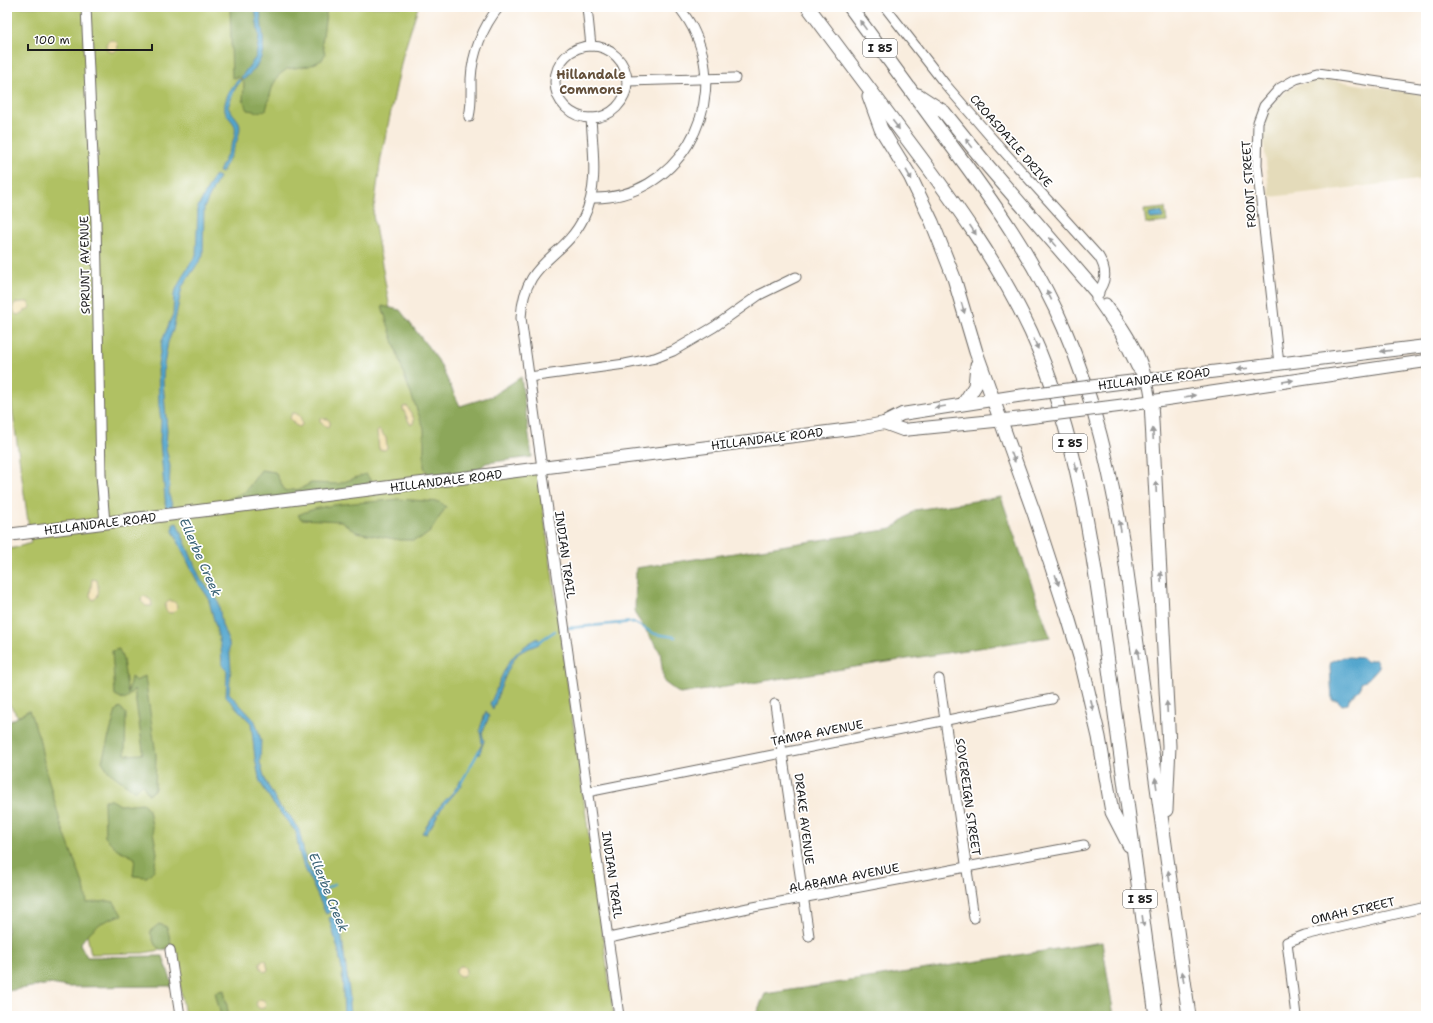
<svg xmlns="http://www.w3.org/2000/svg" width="1433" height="1023" viewBox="0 0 1433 1023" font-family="'Shantell Sans',sans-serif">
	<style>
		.built { fill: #e4dbba }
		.green { fill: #b0c164; stroke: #666e40 }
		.forest { fill: #8ca75a; stroke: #54623b }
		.sand { fill: #eeda9e; stroke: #857b5d }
		.water { fill: #52a6cd; stroke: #376174 }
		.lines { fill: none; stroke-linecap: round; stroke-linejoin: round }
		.stream { stroke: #52a6cd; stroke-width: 2.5 }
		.minor-casing { stroke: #696560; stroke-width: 11 }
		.major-casing { stroke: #696560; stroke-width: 14 }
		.highway-casing { stroke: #696560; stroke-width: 15 }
		.minor { stroke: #fff; stroke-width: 9 }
		.major { stroke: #fff; stroke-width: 12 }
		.highway { stroke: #fff; stroke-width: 13 }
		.major-bridge-casing { stroke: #696560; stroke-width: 14; stroke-linecap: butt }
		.major-bridge { stroke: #fff; stroke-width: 12 }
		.oneway { fill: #999 }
		.labels { text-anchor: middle; stroke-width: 3.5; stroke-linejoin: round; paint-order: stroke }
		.shield { fill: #fff; stroke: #606060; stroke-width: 1 }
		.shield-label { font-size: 11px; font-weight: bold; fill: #1c1c1c }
		.street-label { font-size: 12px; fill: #1c1c1c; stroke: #fff }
		.neighbourhood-label { font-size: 13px; font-weight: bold; fill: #64503b; stroke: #fff }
		.water-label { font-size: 13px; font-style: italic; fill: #376174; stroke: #fff }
	</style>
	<rect width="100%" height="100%" fill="#fff"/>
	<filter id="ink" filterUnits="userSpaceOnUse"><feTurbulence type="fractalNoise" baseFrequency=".025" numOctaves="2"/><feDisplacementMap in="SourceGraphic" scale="8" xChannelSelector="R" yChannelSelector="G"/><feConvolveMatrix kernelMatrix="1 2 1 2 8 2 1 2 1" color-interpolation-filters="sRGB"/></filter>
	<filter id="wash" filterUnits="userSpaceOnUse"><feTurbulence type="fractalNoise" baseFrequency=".012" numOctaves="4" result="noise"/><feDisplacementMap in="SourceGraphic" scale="16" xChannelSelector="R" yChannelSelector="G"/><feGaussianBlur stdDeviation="0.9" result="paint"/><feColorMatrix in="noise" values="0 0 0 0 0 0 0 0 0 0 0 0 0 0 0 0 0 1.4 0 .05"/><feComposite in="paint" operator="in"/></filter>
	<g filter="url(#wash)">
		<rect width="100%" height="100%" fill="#f9edde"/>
		<polygon class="built" points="1317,80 1331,80 1426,95 1426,179 1270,197 1263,136 1266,118 1275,102 1287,91 1297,85"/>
		<g class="green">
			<polygon points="7,7 418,7 403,55 381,158 373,215 394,331 412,381 440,486 538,472 614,1016 185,1016 174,948 143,953 91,954 79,898 31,735 7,701 7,550 31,543 7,371"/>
			<polygon points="1165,208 1167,222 1146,224 1144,210"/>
		</g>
		<g class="forest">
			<polygon points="230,7 327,7 322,43 325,54 322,60 309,66 287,69 279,75 273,85 266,110 258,112 248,110 243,100 244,83 239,77 232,78"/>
			<polygon points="382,306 400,310 438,360 460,406 492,396 521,377 532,457 486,463 472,476 432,479 424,467 424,429 405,378"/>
			<polygon points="261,470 275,472 285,491 300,489 311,483 338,484 366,474 371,481 357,489 217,504 245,492"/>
			<polygon points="1001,497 1050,637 680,694 664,682 660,652 635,614 636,568 892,529 915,510"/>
			<path d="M 398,499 L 440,502 L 446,507 L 430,532 L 422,538 L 413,540 L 400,540 L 356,532 L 341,521 L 301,519 L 298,515 C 328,501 365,504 398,499 Z"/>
			<polygon points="119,649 123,660 128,694 131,677 136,681 145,676 156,755 155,789 149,795 142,784 135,791 109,772 102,761 116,711 120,707 126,714 125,754 127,755 142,754 143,750 134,689 125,700 115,695 112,651"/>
			<path d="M 29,710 L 39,737 L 45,767 L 61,824 L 84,886 L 87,903 L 109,901 L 114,902 L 122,915 C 101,921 93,927 80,944 L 87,957 L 163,956 L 173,986 L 68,987 L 50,984 L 7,991 L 7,723 Z"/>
			<polygon points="104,800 112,800 120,805 143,803 149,810 157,853 154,870 147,877 133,876 135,858 117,849 105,837"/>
			<polygon points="159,924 167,927 171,943 162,951 155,945 150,931"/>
			<polygon points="1102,942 1114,1016 755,1016 765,994"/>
			<polygon points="224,990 229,1016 221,1016 215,992"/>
		</g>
		<g class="sand">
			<circle cx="112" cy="46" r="6"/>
			<polygon points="23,302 28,302 31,307 18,315 15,314 13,306 15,303"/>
			<polygon points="407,406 414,419 413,424 410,424 403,409 403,407"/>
			<path d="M 292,413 C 300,413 301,418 302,425 L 299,427 L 295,425 L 290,418 Z"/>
			<polygon points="320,418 328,419 330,422 330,425 327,427 320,422"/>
			<polygon points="379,430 386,438 387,448 385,450 379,449 377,432"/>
			<path d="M 92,579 L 97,580 C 98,587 101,597 93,600 L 90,596 Z"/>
			<polygon points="144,596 151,600 152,606 146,606 141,601 142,597"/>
			<circle cx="171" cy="607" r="6"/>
			<path d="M 263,960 L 266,960 L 268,970 L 265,972 C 261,970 260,966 260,962 Z"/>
			<circle cx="461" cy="971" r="5"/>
			<circle cx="261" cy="1004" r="4.5"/>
		</g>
		<g class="water">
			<path d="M 255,7 L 260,8 C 262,40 272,57 243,80 L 241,77 L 256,57 L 259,38 Z"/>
			<path d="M 239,79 L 241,81 C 232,91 233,96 228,107 C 231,112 236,117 239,122 C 244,134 227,161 222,173 L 219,172 C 223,161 233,145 235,134 C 237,123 230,121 226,113 C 221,103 232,85 239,79 Z"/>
			<polygon points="215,175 219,177 204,208 203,256 182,287 173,330 168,342 164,365 163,381 167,430 166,448 170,466 169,495 173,508 166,510 160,442 161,420 159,406 158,365 162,341 173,314 174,294 184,273 196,255 198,207"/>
			<polygon points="1162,212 1163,218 1150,219 1149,214"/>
			<polygon points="177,523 201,580 218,600 222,625 229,643 231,669 229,693 255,721 261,740 260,763 266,782 280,807 290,816 299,830 306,862 331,912 326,914 303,864 299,852 296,832 274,805 260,782 255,758 251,723 226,697 227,671 222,665 221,647 208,597 197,581 173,531 173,524"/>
			<path d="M 538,638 L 539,644 C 533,647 525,649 519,653 C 509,662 497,697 493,710 L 490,704 C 505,672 504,656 538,638 Z"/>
			<polygon points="1348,657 1362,658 1367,662 1370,660 1376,660 1379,667 1368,679 1361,682 1360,689 1349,699 1348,704 1342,705 1337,700 1332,700 1330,667 1331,662 1337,659"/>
			<polygon points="486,711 489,717 482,733 484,741 479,755 477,753 482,744 480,729"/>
			<polygon points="461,780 462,785 441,809 431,827 426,833 427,834 422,833 439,807 453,792"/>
			<polygon points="333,916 341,931 350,998 349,1004 350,1016 344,1016 342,970 338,949 329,918"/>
		</g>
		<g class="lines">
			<g class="stream">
				<polyline points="568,628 633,622 655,634 675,637"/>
				<polyline points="537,643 555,631"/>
				<polyline points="461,783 479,751"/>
				<polyline points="319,893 335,884"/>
			</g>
		</g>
	</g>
	<g filter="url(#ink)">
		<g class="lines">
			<defs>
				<g id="minor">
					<polyline points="86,7 96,221 101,475 105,523"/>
					<polyline points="587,7 591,46"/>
					<path d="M 885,7 L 945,84 L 989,135 L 1099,257 C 1108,272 1106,282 1096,295 L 1096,299 L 1120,334 L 1136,367 L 1147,380"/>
					<circle cx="591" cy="82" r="36"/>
					<polyline points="627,81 735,78"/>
					<path d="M 469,117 C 472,104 471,92 471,79 C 472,54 483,26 499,7"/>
					<path d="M 591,118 C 593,152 599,186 584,217 C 563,261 524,258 521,318 L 619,1016"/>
					<path d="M 592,198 C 676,200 730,108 695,33 C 691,23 685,15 679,7"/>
					<path d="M 1106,303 C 1120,321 1135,343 1143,365 C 1147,377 1149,390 1151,402"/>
					<polyline points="1279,364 1257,165 1258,122 1264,106 1280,88 1296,79 1318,73 1426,89"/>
					<polyline points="529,377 625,364 655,358 673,351 714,327 759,295 796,277"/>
					<polyline points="939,679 974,918"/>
					<polyline points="775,704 809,936"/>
					<polyline points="587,792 1052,699"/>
					<polyline points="609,938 748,908 1084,845"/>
					<polyline points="170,950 180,1016"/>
					<polyline points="1296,1016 1287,942 1305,935 1426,907"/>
				</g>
				<g id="major">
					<polyline points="1119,383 1426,346"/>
					<polyline points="1126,405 1426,361"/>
					<polyline points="884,423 903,430 1024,418"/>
					<polyline points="7,535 859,428 884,423 902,414 1017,396"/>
				</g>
				<g id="highway">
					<path d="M 808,7 C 842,52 876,98 910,143 C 955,203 999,264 1031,332 C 1081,443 1095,565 1111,684 C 1126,795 1141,905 1156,1016"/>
					<path d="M 850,7 C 883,52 915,96 948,141 C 992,200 1035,260 1064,328 C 1094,397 1110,470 1123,544 L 1189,1016"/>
					<polyline points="918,95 944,112 987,165 1097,293"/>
					<polyline points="869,96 881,129 910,176 932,222 954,278 976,352 1034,513 1068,617 1080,657 1099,737 1112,812 1129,845"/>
					<polyline points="1151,402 1169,746 1166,810"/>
					<polyline points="964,403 975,386 977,365"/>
				</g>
			</defs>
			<use href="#minor" class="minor-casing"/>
			<use href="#major" class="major-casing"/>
			<use href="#highway" class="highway-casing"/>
			<use href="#minor" class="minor"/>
			<use href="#major" class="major"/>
			<use href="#highway" class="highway"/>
			<defs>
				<g id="major-bridge">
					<polyline points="1017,396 1119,383"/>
					<polyline points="1024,418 1126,405"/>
				</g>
			</defs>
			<use href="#major-bridge" class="major-bridge-casing"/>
			<use href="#major-bridge" class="major-bridge"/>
		</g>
		<defs><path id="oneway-solid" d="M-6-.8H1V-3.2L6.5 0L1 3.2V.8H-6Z"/></defs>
		<g class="oneway">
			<use href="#oneway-solid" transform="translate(863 25) rotate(-126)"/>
			<use href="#oneway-solid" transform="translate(896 125) rotate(53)"/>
			<use href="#oneway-solid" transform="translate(969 143) rotate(-129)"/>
			<use href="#oneway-solid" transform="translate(909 175) rotate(61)"/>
			<use href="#oneway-solid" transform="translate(973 230) rotate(56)"/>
			<use href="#oneway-solid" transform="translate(1053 242) rotate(-130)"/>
			<use href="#oneway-solid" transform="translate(1049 295) rotate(-116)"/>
			<use href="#oneway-solid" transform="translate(963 308) rotate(73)"/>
			<use href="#oneway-solid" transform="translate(1036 344) rotate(68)"/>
			<use href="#oneway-solid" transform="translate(1386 351) rotate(173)"/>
			<use href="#oneway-solid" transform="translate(1242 369) rotate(173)"/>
			<use href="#oneway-solid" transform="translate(1288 381) rotate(-9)"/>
			<use href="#oneway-solid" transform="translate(1190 396) rotate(-9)"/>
			<use href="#oneway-solid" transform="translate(940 407) rotate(170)"/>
			<use href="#oneway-solid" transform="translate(1153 434) rotate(-93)"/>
			<use href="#oneway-solid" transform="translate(1013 457) rotate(69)"/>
			<use href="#oneway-solid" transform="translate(1076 467) rotate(78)"/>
			<use href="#oneway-solid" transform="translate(1156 487) rotate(-93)"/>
			<use href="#oneway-solid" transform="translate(1120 526) rotate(-100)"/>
			<use href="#oneway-solid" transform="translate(1161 577) rotate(-93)"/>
			<use href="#oneway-solid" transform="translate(1057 580) rotate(72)"/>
			<use href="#oneway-solid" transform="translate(1138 654) rotate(-98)"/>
			<use href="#oneway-solid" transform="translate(1092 705) rotate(77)"/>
			<use href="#oneway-solid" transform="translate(1167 707) rotate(-93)"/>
			<use href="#oneway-solid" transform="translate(1156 783) rotate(-98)"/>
			<use href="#oneway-solid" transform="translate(1169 876) rotate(-98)"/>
			<use href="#oneway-solid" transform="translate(1143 921) rotate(82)"/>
			<use href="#oneway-solid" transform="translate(1183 977) rotate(-98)"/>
		</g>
	</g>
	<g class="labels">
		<g class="shield">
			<rect x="863" y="39" width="34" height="18" rx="3"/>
			<rect x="1053" y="434" width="34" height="18" rx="3"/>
			<rect x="1123" y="890" width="34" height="18" rx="3"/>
		</g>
		<g class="shield-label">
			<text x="880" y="52">I 85</text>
			<text x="1070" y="447">I 85</text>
			<text x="1140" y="903">I 85</text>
		</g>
		<g class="street-label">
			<text transform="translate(1011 141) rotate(49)" y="4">CROASDAILE DRIVE</text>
			<text transform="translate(1249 184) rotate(-94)" y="4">FRONT STREET</text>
			<text transform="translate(85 265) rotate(-91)" y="4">SPRUNT AVENUE</text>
			<text transform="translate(1154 379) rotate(-7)" y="4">HILLANDALE ROAD</text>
			<text transform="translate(767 439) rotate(-7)" y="4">HILLANDALE ROAD</text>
			<text transform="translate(446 481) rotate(-7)" y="4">HILLANDALE ROAD</text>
			<text transform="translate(100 524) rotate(-7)" y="4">HILLANDALE ROAD</text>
			<text transform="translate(565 555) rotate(82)" y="4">INDIAN TRAIL</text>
			<text transform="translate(817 733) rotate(-11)" y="4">TAMPA AVENUE</text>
			<text transform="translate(968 797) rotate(82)" y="4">SOVEREIGN STREET</text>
			<text transform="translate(804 819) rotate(83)" y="4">DRAKE AVENUE</text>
			<text transform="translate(612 875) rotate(82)" y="4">INDIAN TRAIL</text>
			<text transform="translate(844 878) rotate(-11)" y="4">ALABAMA AVENUE</text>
			<text transform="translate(1353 911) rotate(-13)" y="4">OMAH STREET</text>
		</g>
		<g class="neighbourhood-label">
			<text x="591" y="79">Hillandale<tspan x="591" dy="15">Commons</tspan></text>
		</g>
		<g class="water-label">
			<text transform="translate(201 557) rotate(66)" y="5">Ellerbe Creek</text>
			<text transform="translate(329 892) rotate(68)" y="5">Ellerbe Creek</text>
		</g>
	</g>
	<rect width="1433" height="1023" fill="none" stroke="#fff" stroke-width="24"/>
	<path d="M28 44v6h124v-6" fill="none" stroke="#1c1c1c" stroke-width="2"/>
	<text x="34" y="44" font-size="12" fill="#1c1c1c" stroke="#ffffff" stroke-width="3" paint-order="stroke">100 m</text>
</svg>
